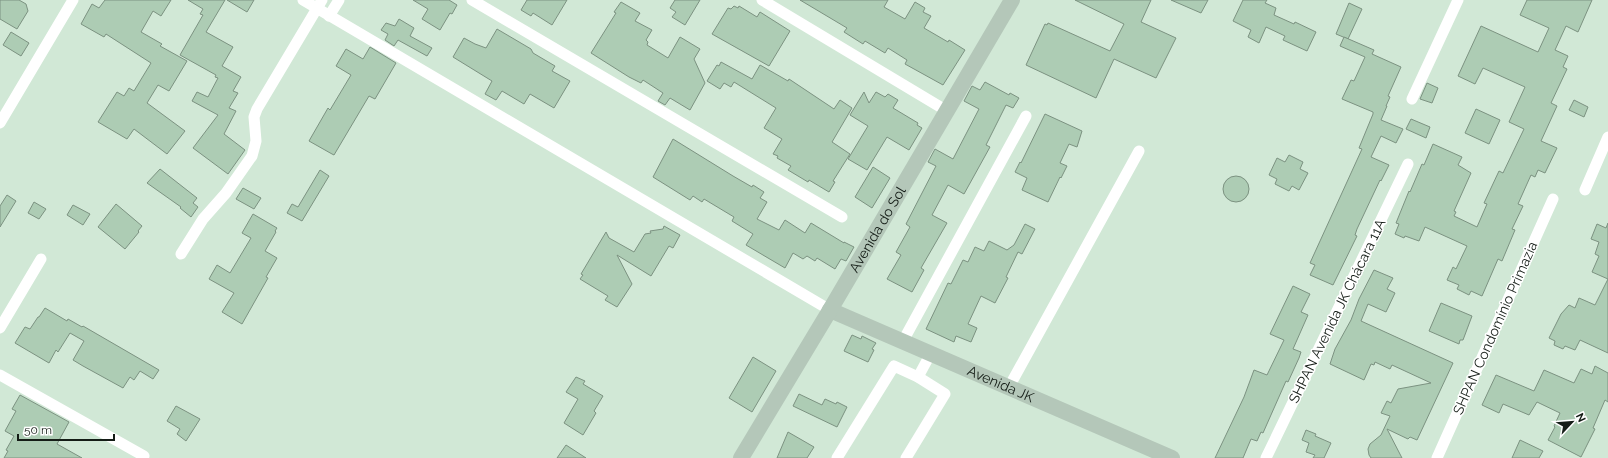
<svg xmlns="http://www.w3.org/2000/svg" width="1608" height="458" viewBox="0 0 1608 458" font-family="Raleway,sans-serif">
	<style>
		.building { fill: #adccb4; stroke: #7c9281 }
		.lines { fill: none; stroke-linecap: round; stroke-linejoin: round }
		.street { stroke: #fff; stroke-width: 11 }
		.secondary { stroke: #b4c7b9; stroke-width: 16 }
		.labels { text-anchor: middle; stroke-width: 3; stroke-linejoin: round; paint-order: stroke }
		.street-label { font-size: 14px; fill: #141c16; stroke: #fff }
	</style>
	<rect width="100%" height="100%" fill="#d1e8d6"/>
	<g class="building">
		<polygon points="0,0 19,0 26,4 28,11 17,29 0,19"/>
		<polygon points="105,0 171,0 161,16 153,11 141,32 162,44 160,46 187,61 169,91 158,85 147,103 185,131 167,154 134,129 127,139 98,122 117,92 124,96 129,88 134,91 151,63 106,34 104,37 81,24 92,4 99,8"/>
		<polygon points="188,0 225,0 206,32 233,47 222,66 241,77 233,91 238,93 229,108 236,111 224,134 245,150 228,174 193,148 218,115 192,101 197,92 208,97 218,78 215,77 216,75 180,55 203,15 200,14 203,9"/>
		<polygon points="227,0 254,0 247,12"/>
		<polygon points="413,0 449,0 457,5 452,14 450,13 440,30 422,19 428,9"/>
		<polygon points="527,0 567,0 552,25 533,13 531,16 521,10"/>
		<polygon points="675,0 700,0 685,25 672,17 676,12 670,8"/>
		<polygon points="800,0 888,0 884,7 905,19 915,2 925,8 923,12 931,16 924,28 948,42 949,40 965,50 943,85 905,64 907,60 888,48 885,53 865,41 863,44 844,32 847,28"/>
		<polygon points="1075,0 1151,0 1141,22 1176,38 1156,78 1114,59 1096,98 1026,65 1045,24 1047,25 1048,23 1110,51 1124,24"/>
		<polygon points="1171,0 1208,0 1201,13"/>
		<polygon points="1243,0 1267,0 1265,3 1276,8 1274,15 1294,24 1295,22 1316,32 1307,51 1283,40 1285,36 1266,27 1259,43 1248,37 1251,30 1233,21"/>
		<polygon points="1527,0 1592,0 1578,32 1566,26 1555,50 1568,56 1563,67 1567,69 1551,103 1557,106 1541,141 1557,148 1545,173 1538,170 1535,177 1531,175 1518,204 1523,206 1512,229 1515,230 1502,261 1498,259 1482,296 1471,291 1469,295 1457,289 1459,285 1447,280 1453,267 1456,269 1467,246 1425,227 1419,241 1405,236 1404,238 1395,234 1399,224 1396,223 1409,191 1410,192 1422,164 1424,165 1433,144 1462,157 1458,165 1471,173 1454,211 1456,212 1454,216 1477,227 1487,204 1484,203 1499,171 1503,173 1524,129 1509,122 1525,87 1483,68 1475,84 1458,76 1481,26 1538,52 1549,28 1520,15"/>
		<polygon points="621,2 640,13 635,21 652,30 646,40 648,42 647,45 668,58 680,37 700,49 694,59 705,83 690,110 670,98 665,105 658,101 663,93 643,80 641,83 629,77 591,53 616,13 614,12"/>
		<polygon points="1349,3 1362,9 1348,39 1336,34"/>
		<polygon points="734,6 738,8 739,6 757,17 760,12 790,31 769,66 712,34 728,8 731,9"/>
		<polygon points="399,19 414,28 410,36 432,48 427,56 398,40 394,46 385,40 388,34 381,30 386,23 395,26"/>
		<polygon points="497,29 531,49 533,53 555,66 552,71 570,81 554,108 530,94 524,104 502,91 496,100 485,94 492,81 453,57 464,38 475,44 486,48"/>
		<polygon points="11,32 29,43 21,56 3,45"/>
		<polygon points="1344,37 1374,50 1372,54 1401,67 1388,96 1390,97 1386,106 1387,106 1381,120 1403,129 1396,143 1381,136 1371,157 1389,165 1381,181 1380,180 1357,229 1355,235 1357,236 1333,285 1310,275 1315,265 1310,263 1362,149 1359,148 1373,114 1373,112 1342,99 1351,80 1354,81 1365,57 1340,46"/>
		<polygon points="370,47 396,63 375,99 369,96 334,155 332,154 309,141 328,108 330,110 351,75 336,66 346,49 363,59"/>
		<polygon points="721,62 752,79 760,65 788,81 789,79 834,109 840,100 852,108 832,142 850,154 833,181 835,182 829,192 809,180 808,182 788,170 791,166 777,158 778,156 773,154 782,139 764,128 776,108 734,82 731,87 724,83 720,89 707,81 717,65 719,66"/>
		<polygon points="985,82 1009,95 1010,93 1019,98 1013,108 1006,105 986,145 990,147 964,194 948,185 932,215 947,223 921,268 924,270 912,292 887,279 901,255 896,252 910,227 906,224 936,166 928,162 935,149 953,159 979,109 964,101 972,86 980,90"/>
		<polygon points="1427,83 1438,88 1432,103 1420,99"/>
		<polygon points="864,92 869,103 876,92 885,97 888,94 898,100 893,108 918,123 917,125 922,128 909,150 887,137 867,170 848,159 868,126 850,115"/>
		<polygon points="1574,100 1588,107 1584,117 1569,110"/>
		<polygon points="1476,109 1500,120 1489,144 1465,133"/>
		<polygon points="1045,114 1082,131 1077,147 1069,144 1060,163 1067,166 1061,178 1060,177 1048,202 1022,190 1027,178 1015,172 1020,162 1021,163"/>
		<polygon points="1411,119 1430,127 1426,138 1406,129"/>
		<polygon points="673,139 733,176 752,187 753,185 764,192 760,198 767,202 757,219 779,230 785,220 805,233 811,223 844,243 844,242 854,247 846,261 841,259 835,269 817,258 815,261 807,256 803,259 793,253 785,268 746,245 753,234 732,221 734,217 704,199 702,202 693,196 690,200 653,177"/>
		<polygon points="1289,155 1303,162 1300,169 1308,173 1299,190 1292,186 1289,191 1275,184 1277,179 1269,175 1277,158 1285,162"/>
		<polygon points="873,167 890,178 872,208 855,197"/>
		<polygon points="160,169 197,198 193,203 198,207 191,217 180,208 181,207 147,183"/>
		<polygon points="320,170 329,176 302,221 287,213 292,204 298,207"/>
		<circle cx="1236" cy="189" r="13"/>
		<polygon points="243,188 261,198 254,209 236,199"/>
		<polygon points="7,195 16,201 0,227 0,206"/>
		<polygon points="34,202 46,209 39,219 28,213"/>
		<polygon points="116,204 142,226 138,231 139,232 125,249 98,227"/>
		<polygon points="73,205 90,214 83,225 67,215"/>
		<polygon points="253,214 277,228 275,231 276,232 265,251 277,258 266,277 268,278 242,324 222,312 234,293 209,279 217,265 230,273 251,238 242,233"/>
		<polygon points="1608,223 1608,353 1580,340 1575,350 1565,346 1563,349 1554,345 1555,341 1549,338 1561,314 1569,305 1575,308 1579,298 1595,305 1608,279 1592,272 1599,256 1595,254 1599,242 1591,239 1597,224 1606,228"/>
		<polygon points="1025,224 1035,229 1022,254 1018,252 1006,277 1008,278 995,303 981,296 968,324 977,328 971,342 956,336 954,342 926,329 948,283 951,284 963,260 968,262 975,247 984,251 989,241 1007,250 1014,245"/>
		<polygon points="664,226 680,235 673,248 669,246 651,276 617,255 632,284 617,307 605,300 608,296 580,279 583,275 581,274 606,232 609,238 634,252 645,234 651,233 650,231 663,229"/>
		<polygon points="1374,270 1393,278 1387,289 1395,293 1386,312 1368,304 1361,321 1453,363 1417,440 1410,437 1408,439 1387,429 1402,458 1371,458 1369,455 1368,449 1370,444 1381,435 1390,416 1381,413 1387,401 1391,403 1398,389 1431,383 1392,365 1390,369 1375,362 1374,365 1371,364 1364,380 1330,364 1335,349 1351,320 1359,299"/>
		<polygon points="1293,286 1310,294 1301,312 1308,315 1293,349 1301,352 1299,358 1288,382 1286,381 1263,433 1261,432 1257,441 1251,439 1243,458 1215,458 1244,397 1254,370 1267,375 1284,340 1270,334"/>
		<polygon points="1441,303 1472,316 1463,340 1460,340 1459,344 1429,331"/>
		<polygon points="45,308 67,321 68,319 82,327 83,326 159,370 153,379 140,371 134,380 130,377 123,388 83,366 73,360 84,341 70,333 58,352 56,350 49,363 15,343 25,327 30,329 38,317 39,317"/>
		<polygon points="852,335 861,339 862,336 876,343 872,349 874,350 868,362 844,351"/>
		<polygon points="753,357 776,371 752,412 729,398"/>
		<polygon points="1595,366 1608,373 1608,402 1605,400 1593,428 1595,429 1581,457 1548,440 1555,427 1554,426 1560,413 1537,402 1529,415 1503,404 1499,413 1482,405 1496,375 1534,391 1544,370 1574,383 1581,369 1592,374"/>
		<polygon points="576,377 585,381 583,384 603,396 594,411 596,413 583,435 564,423 578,399 566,392"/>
		<polygon points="799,394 822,405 825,399 836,404 837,402 847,407 837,427 793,406"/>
		<polygon points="20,395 69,422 57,444 82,458 4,458 8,451 6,450 14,436 5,431 16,411 12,409"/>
		<polygon points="176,406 200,419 186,441 177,434 180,429 167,421"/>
		<polygon points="1306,430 1316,434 1315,436 1331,443 1324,458 1313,458 1315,455 1306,452 1309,443 1302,440"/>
		<polygon points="788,432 814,447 807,458 777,458"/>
		<polygon points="1520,440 1543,451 1539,458 1512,458"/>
		<polygon points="566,445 586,458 557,458"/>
	</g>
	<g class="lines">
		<g class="street">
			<polyline points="303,0 830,310"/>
			<polyline points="472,0 842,217"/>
			<polyline points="762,0 947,111"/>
			<polyline points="329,16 339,0"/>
			<polyline points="1412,99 1458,0"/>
			<polyline points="0,123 73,0"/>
			<polyline points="1585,190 1608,137"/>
			<polyline points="181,254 203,219 226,193 252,156 256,141 254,117 257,109 322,0"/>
			<polyline points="0,328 41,259"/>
			<polyline points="903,341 1026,116"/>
			<polyline points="0,375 144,456"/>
			<polyline points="918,377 931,353"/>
			<polyline points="1009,387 1139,151"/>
			<polyline points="837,458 894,366 918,377 945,394 906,458"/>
			<polyline points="1266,458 1408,164"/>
			<polyline points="1437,458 1553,199"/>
		</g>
		<g class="secondary">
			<path id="s1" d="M 830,310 L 1172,458"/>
			<path id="s2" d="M 741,458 L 830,310 L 1012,0"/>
		</g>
	</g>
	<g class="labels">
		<g class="street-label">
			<text dy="5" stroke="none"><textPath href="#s2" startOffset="266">Avenida do Sol</textPath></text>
			<text transform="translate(1337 311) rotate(-64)" y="5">SHPAN Avenida JK Chácara 11A</text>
			<text transform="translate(1495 328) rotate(-66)" y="5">SHPAN Condomínio Primazia</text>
			<text dy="5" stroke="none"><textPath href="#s1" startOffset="186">Avenida JK</textPath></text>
		</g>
	</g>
	<g transform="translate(1572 422) rotate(64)" stroke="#ffffff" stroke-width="3" paint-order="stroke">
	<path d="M0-3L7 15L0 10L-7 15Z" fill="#141c16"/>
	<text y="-6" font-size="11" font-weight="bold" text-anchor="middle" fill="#141c16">N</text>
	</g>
	<path d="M18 434v6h96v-6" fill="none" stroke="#141c16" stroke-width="2"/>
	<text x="24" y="434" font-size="12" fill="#141c16" stroke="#ffffff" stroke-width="3" paint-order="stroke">50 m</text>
</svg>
